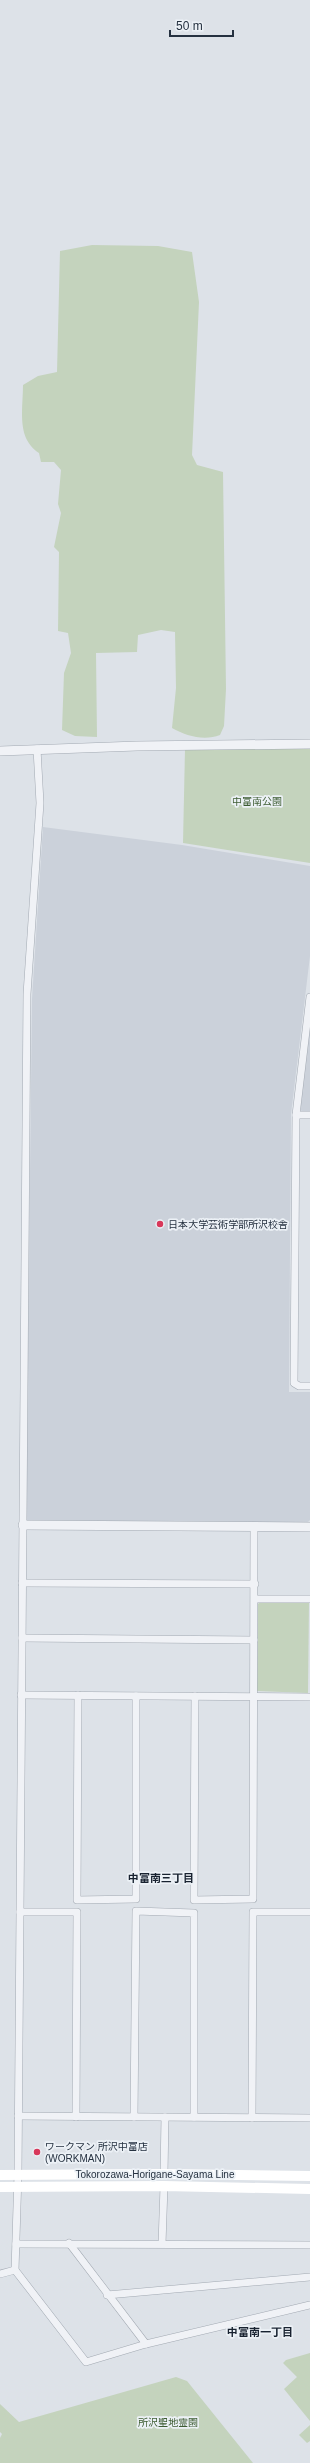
<svg xmlns="http://www.w3.org/2000/svg" width="310" height="2463" viewBox="0 0 310 2463" font-family="Helvetica,'Noto Sans JP',sans-serif">
	<style>
		.built { fill: #cbd1da }
		.green { fill: #c4d3bd }
		.lines { fill: none; stroke-linecap: round; stroke-linejoin: round }
		.minor-casing { stroke: #a2a9b2; stroke-width: 8 }
		.tertiary-casing { stroke: #a2a9b2; stroke-width: 10 }
		.minor { stroke: #f0f2f6; stroke-width: 7 }
		.tertiary { stroke: #f0f2f6; stroke-width: 9 }
		.secondary { stroke: #fff; stroke-width: 10 }
		.poi-dot { fill: #d8375a; stroke: #ecf1f6; stroke-width: 1.5 }
		.labels { text-anchor: middle; stroke-width: 3.5; stroke-linejoin: round; paint-order: stroke }
		.park-label { font-size: 10px; fill: #3d5c32; stroke: #ecf1f6 }
		.poi-label { font-size: 10px; fill: #253140; stroke: #ecf1f6; text-anchor: start }
		.street-label { font-size: 10px; fill: #253140; stroke: #ecf1f6 }
		.neighbourhood-label { font-size: 11px; font-weight: bold; fill: #182230; stroke: #ecf1f6 }
	</style>
	<rect width="100%" height="100%" fill="#dde2e8"/>
	<g class="built">
		<polygon points="43,827 182,845 310,866 310,956 291,1114 289,1392 310,1392 310,1520 307,1523 26,1521 32,999"/>
		<polygon points="310,1026 310,1112 302,1112 300,1108"/>
	</g>
	<g class="green">
		<path d="M 92,245 L 158,246 L 192,252 L 199,302 L 192,455 L 197,465 L 223,472 L 226,689 L 224,726 L 220,735 C 204,741 186,736 172,728 L 176,688 L 175,632 L 161,630 L 138,635 L 137,652 L 96,653 L 97,737 L 75,736 L 62,730 L 64,673 L 71,653 L 68,633 L 58,631 L 59,552 L 54,547 L 61,513 L 58,504 L 61,470 L 54,462 L 41,462 L 39,453 C 16,438 23,410 23,385 L 38,376 L 57,372 L 60,251 Z"/>
		<polygon points="310,747 310,863 183,843 185,749"/>
		<polygon points="260,1602 309,1602 308,1693 257,1691 258,1604"/>
		<polygon points="310,2353 310,2421 284,2389 297,2377 283,2363 286,2360"/>
		<polygon points="176,2377 187,2381 253,2463 0,2463 0,2438 2,2434 0,2432 0,2404 19,2422"/>
		<polygon points="310,2425 310,2441 307,2443 299,2435"/>
	</g>
	<g class="lines">
		<defs>
			<g id="minor">
				<polyline points="37,749 40,803 27,994 18,2174 15,2270 86,2362 146,2344 310,2305"/>
				<polyline points="310,997 296,1115 294,1383 299,1386 310,1386"/>
				<polyline points="296,1115 310,1115"/>
				<polyline points="22,1583 255,1584"/>
				<polyline points="255,1599 310,1599"/>
				<polyline points="22,1638 254,1640"/>
				<polyline points="21,1695 310,1697"/>
				<polyline points="78,1695 77,1900 136,1899 136,1696"/>
				<polyline points="195,1696 194,1900 253,1899 254,1527"/>
				<polyline points="20,1912 77,1912 76,2117"/>
				<polyline points="18,2116 310,2118"/>
				<polyline points="134,2117 136,1911 194,1913 194,2117"/>
				<polyline points="252,2118 253,1912 310,1912"/>
				<polyline points="164,2174 165,2117"/>
				<polyline points="69,2243 146,2344"/>
				<polyline points="16,2244 310,2245"/>
				<polyline points="162,2244 164,2186"/>
				<polyline points="0,2274 15,2270"/>
				<polyline points="107,2295 310,2277"/>
			</g>
			<g id="tertiary">
				<polyline points="0,751 137,746 310,744"/>
				<polyline points="23,1525 310,1527"/>
			</g>
		</defs>
		<use href="#minor" class="minor-casing"/>
		<use href="#tertiary" class="tertiary-casing"/>
		<use href="#minor" class="minor"/>
		<use href="#tertiary" class="tertiary"/>
		<g class="secondary">
			<polyline points="0,2175 164,2174 310,2176"/>
			<polyline points="0,2187 164,2186 310,2189"/>
		</g>
	</g>
	<g class="poi-dot">
		<circle cx="160" cy="1224" r="4"/>
		<circle cx="37" cy="2152" r="4"/>
	</g>
	<g class="labels">
		<g class="park-label">
			<text x="257" y="805">中富南公園</text>
			<text x="168" y="2426">所沢聖地霊園</text>
		</g>
		<g class="poi-label">
			<text x="168" y="1228">日本大学芸術学部所沢校舎</text>
			<text x="45" y="2150">ワークマン 所沢中富店<tspan x="45" dy="12">(WORKMAN)</tspan></text>
		</g>
		<g class="street-label">
			<text x="155" y="2178">Tokorozawa-Horigane-Sayama Line</text>
		</g>
		<g class="neighbourhood-label">
			<text x="161" y="1882">中富南三丁目</text>
			<text x="260" y="2336">中富南一丁目</text>
		</g>
	</g>
	<path d="M170 30v6h63v-6" fill="none" stroke="#253140" stroke-width="2"/>
	<text x="176" y="30" font-size="12" fill="#253140" stroke="#ecf1f6" stroke-width="3" paint-order="stroke">50 m</text>
</svg>
